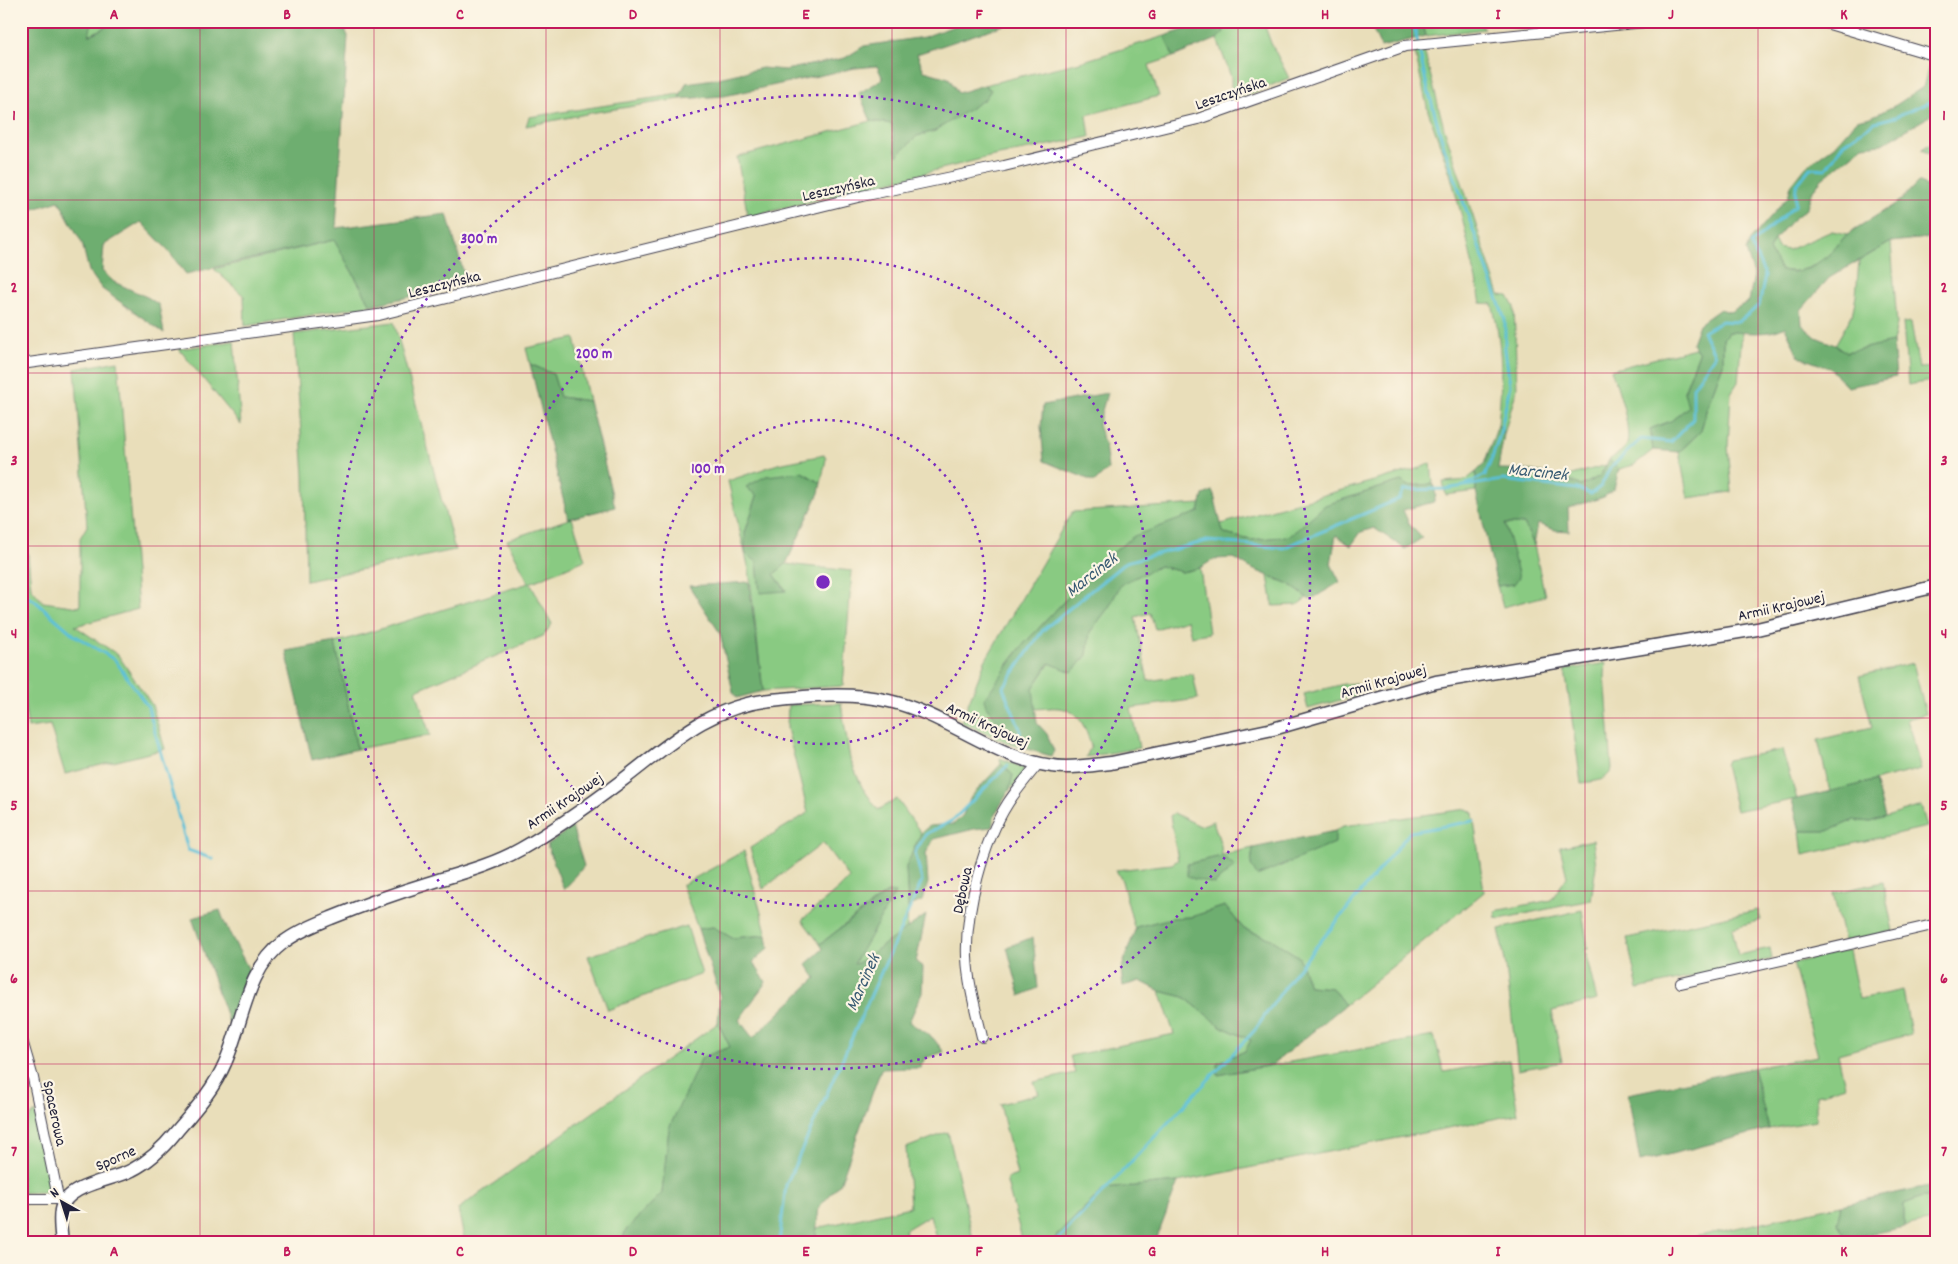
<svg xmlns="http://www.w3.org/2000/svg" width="1958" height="1264" viewBox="0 0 1958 1264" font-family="Dekko,sans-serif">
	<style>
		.green { fill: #89ca82; stroke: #56765e; fill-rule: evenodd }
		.forest { fill: #6eae70; stroke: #486856 }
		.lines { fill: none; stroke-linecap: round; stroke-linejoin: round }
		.stream { stroke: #5ac0d8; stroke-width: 3 }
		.minor-casing { stroke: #403e4e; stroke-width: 12 }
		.tertiary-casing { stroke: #403e4e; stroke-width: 15 }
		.minor { stroke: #fff; stroke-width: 10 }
		.tertiary { stroke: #fff; stroke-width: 12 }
		.grid { fill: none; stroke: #c2185b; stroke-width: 1; stroke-opacity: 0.55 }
		.ring { fill: none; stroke: #7b2cbf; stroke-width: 2.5; stroke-dasharray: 2.5 5 }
		.labels { text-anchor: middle; stroke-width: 4.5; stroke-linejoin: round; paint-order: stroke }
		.street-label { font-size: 16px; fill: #22223b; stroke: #fcf5e5 }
		.water-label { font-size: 18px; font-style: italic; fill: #365972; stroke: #fcf5e5 }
		.centre { fill: #7b2cbf; stroke: #fcf5e5; stroke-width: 2.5 }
		.ring-label { font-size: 15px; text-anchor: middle; font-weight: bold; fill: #7b2cbf; stroke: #fcf5e5; stroke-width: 4.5; stroke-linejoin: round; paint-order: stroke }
		.neatline { fill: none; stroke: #c2185b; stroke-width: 2 }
		.grid-label { font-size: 16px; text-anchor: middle; font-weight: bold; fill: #c2185b }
	</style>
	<rect width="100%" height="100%" fill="#fcf5e5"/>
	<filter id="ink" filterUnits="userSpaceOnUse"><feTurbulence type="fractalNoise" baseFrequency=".02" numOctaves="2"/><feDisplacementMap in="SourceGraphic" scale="10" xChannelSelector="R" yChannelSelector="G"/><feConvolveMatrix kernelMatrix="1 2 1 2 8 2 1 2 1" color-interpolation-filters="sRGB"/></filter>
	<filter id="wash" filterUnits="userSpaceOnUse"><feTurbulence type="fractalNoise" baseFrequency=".0096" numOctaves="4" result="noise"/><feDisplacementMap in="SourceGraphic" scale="20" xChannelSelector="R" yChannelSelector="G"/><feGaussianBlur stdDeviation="1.12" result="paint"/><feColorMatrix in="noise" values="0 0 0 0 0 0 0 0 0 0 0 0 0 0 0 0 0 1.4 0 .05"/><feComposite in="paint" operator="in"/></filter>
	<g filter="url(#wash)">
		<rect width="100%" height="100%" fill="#e9deba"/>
		<g class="green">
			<polygon points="92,21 116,21 88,36"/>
			<polygon points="1220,21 1263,21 1271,43 1289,78 1255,92 1235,97 1231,87 1231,77 1217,39 1224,32"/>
			<polygon points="1422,21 1477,21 1484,29 1426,36"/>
			<polygon points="1165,36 1173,57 1149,65 1159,96 1087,115 1090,137 989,157 748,217 737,157 871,121 892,124 897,155 917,136 935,131 991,90 984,85 1080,62"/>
			<path d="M 1424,50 L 1444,128 L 1499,295 L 1508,296 L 1514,307 L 1517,388 L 1504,434 L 1498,425 C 1502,384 1503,344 1492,304 L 1481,303 L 1463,221 L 1450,173 L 1428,111 L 1415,53 Z"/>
			<polygon points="680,94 680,99 596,112 526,126 529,117"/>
			<path d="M 1832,231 L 1847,234 C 1829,256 1811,276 1781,270 L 1769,250 L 1774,240 L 1778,248 L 1788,250 Z"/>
			<polygon points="334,240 371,305 245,326 244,296 214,269"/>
			<polygon points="1891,242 1897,324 1893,342 1846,352 1835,345 1852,315 1856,296 1859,261"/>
			<polygon points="21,321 30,356 21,357"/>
			<polygon points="394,322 455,550 306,581 304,475 294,334"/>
			<polygon points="1911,322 1919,368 1937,367 1937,380 1908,385 1903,323"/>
			<polygon points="1728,332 1742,332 1738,382 1731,393 1728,446 1732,492 1688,498 1679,452 1701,431 1707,407 1723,364 1723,339"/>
			<polygon points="575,338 589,401 560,397 553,374 530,364 526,348"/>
			<polygon points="234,341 241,425 179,349"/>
			<path d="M 1695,348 L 1699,353 L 1684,391 L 1688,407 L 1671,421 L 1650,429 L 1653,450 L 1634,465 L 1619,469 L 1609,460 C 1615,455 1624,451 1627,444 C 1631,427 1618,386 1611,370 Z"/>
			<polygon points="118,361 138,609 75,626 118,655 152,705 165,749 65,774 50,725 28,728 21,681 21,478 31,588 43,602 80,607 80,538 87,526 75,369"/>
			<polygon points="824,455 826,459 821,483 802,472 746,487 757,496 745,533 757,562 760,593 786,590 774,574 786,564 852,571 843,686 763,691 749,570 728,481 778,464"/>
			<polygon points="1431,463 1433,484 1408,486 1401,481 1326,505 1290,536 1251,540 1229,535 1223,532 1221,524 1420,468"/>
			<polygon points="1606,465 1600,476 1581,486 1565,477"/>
			<polygon points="1476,472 1476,491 1446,495 1443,482 1466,480"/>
			<polygon points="1201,504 1199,512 1101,562 1022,646 1008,664 986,706 1004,728 1013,745 961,722 985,661 1072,512"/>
			<polygon points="572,518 585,560 530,583 552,624 543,636 416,690 430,735 357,749 335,643 529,583 507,540"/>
			<polygon points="1505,524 1524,524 1534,545 1545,596 1503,607 1497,586 1514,584"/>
			<path d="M 1160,566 L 1182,572 L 1200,568 L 1209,633 L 1191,636 L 1187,620 L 1155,629 L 1150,613 L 1135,617 L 1148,681 L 1193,674 L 1198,699 L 1131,708 L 1139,748 L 1086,757 L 1091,746 C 1086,729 1080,710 1059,708 C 1052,707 1042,709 1034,709 L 1033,688 L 1050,663 L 1072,672 L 1087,655 L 1090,632 L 1109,607 L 1121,584 Z"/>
			<polygon points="1268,576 1289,584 1307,598 1297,605 1273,606"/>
			<path d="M 1606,663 L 1605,675 L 1612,769 C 1606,782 1595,781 1581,783 L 1565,670 Z"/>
			<polygon points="1913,663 1926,714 1907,719 1921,769 1830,792 1818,740 1872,727 1859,676"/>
			<polygon points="1357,683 1359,695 1308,709 1304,694 1344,684"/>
			<polygon points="841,703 850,759 862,787 878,810 897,799 921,833 906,867 908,907 907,929 858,963 853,965 894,894 887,892 820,944 802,920 850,879 823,843 763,889 750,848 808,813 787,728 788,705"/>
			<polygon points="1782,750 1797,799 1736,811 1725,765 1727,760"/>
			<polygon points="1000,758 1024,768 1022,776 1009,791 1013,775 1001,764"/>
			<polygon points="1921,806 1927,827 1803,855 1800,831 1828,831 1854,820 1870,822"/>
			<path d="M 1467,809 L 1473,813 L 1484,892 L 1345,1005 L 1332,988 L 1309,986 L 1299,957 L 1271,939 L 1244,929 L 1225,906 L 1191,917 L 1172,918 L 1136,927 L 1135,931 L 1122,881 L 1116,870 L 1172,864 L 1178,860 L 1170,816 L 1174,813 L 1200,826 L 1213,821 L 1221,845 L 1222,855 L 1253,848 L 1251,865 L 1298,857 L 1334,843 L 1335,831 L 1343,826 ZM 1222,856 L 1235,866 L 1214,884 L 1188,864 Z"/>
			<polygon points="1593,840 1596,866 1591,900 1500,919 1496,918 1495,911 1551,900 1567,877 1560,847"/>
			<polygon points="744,851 767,935 732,938 713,927 698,929 682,885"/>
			<polygon points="1883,882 1893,931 1844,941 1833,893"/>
			<polygon points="1582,910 1588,949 1585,950 1597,1000 1552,1011 1562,1062 1518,1070 1506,967 1499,929"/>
			<polygon points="1758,910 1761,920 1732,928 1738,955 1770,948 1772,959 1638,989 1627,938"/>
			<polygon points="687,926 702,974 608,1010 588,956"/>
			<polygon points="1849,950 1859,999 1903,990 1911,1034 1838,1054 1845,1086 1816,1095 1816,1121 1769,1129 1753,1068 1818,1056 1793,963"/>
			<polygon points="1160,991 1184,997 1222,1027 1251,1040 1245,1051 1218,1063 1218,1075 1434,1036 1444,1072 1509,1060 1518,1114 1178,1182 1104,1189 1057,1235 1054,1243 1023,1243 1006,1179 1017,1175 1000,1104 1039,1094 1034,1082 1075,1073 1070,1056 1174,1034"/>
			<polygon points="718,1023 730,1047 669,1128 662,1193 626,1230 621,1243 465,1243 458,1209"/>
			<polygon points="35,1112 52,1187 47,1192 21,1193 21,1126"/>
			<polygon points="948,1132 974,1243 937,1243 930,1215 905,1230 909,1243 815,1243 817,1228 910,1207 906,1148"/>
			<polygon points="1925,1196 1937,1196 1937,1220 1904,1227 1904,1204"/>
			<polygon points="1841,1205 1837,1223 1847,1239 1831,1243 1672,1242"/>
		</g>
		<g class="forest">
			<polygon points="21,21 92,21 89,36 116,21 186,21 198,29 341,21 348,36 336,228 447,214 467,285 371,305 334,240 186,274 165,247 141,222 104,245 102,271 114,282 149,298 159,305 164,333 102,289 89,271 82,243 59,201 21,213"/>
			<path d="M 968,21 L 1016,21 L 917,54 L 924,71 L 949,78 L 958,93 L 984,85 L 991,90 L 985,99 L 935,131 L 917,136 L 897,156 L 892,124 L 871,121 L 859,93 L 883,79 L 877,66 L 855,68 L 724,96 L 680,99 C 680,93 684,89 686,83 L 714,79 L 762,68 L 785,70 L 845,58 L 864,46 L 924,37 Z"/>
			<polygon points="1212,21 1220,21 1224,32 1217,39 1173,57 1165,36"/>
			<polygon points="1369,21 1422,21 1426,36 1381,47"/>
			<path d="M 1930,62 L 1937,63 L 1937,112 L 1882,144 L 1863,146 L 1822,179 L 1813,190 L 1806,209 L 1791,221 L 1774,240 L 1769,250 L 1781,270 L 1793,272 L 1810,268 L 1829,255 L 1847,234 L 1900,201 L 1918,182 L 1929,187 L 1932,200 L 1937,203 L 1937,237 L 1891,242 L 1829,278 L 1801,310 L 1802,325 L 1816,337 L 1835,345 L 1846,352 L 1893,342 L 1896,377 L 1848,387 L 1830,368 L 1799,357 L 1785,327 C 1769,336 1746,332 1728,332 L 1723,339 L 1723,364 L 1707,407 L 1701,431 L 1679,452 L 1653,450 L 1650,429 L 1671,421 L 1688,407 L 1684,392 L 1699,353 L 1692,343 L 1699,324 L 1720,309 L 1730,312 L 1749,301 L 1754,275 L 1746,251 L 1751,239 L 1788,197 L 1791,185 L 1806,166 L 1834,146 L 1857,120 L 1871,117 L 1896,105 L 1923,87 Z"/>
			<polygon points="1937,141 1937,159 1922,150 1927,145"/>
			<polygon points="530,364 553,374 560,397 589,401 615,507 568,519"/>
			<polygon points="1107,393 1098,425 1105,445 1108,469 1095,482 1044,461 1041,427 1043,405"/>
			<path d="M 1498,425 L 1504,434 L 1498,469 C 1528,469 1555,472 1581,486 L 1600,476 L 1609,460 L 1619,469 L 1614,489 L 1604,497 L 1568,508 L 1569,531 L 1555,530 L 1538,524 L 1534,545 L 1524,524 L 1505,524 L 1519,577 L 1514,584 L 1497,586 L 1476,491 L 1476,472 L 1484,464 Z"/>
			<polygon points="802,472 821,483 819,493 786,564 774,574 786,591 760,593 757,562 745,553 745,533 757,496 746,487 766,476"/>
			<polygon points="1401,481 1408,486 1433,484 1436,495 1434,502 1403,510 1409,524 1422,538 1405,549 1374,528 1361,532 1351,546 1336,535 1331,564 1340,582 1310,600 1289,584 1252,569 1234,558 1214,559 1200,568 1182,572 1160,566 1121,584 1109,607 1090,632 1087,655 1072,672 1049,663 1033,688 1037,723 1047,734 1054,751 1051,756 1013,745 1004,728 986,706 984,699 1022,646 1101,562 1134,536 1199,512 1203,495 1213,491 1223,532 1229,535 1251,540 1290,536 1325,505"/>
			<polygon points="749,582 763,691 737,698 733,692 720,633 689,586"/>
			<polygon points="335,642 357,749 312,760 286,651"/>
			<polygon points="1001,764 1013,775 1009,791 995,814 992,827 974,829 934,839 926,853 928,883 922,901 908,907 906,867 921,833 929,826 954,824 963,815 971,797"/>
			<polygon points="1875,781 1885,817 1870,822 1854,820 1828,831 1800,831 1792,800"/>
			<polygon points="572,827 584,866 564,890 547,845"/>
			<polygon points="1335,831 1335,843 1257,876 1251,865 1253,848"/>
			<polygon points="1222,856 1235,866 1214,884 1187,877 1187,864"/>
			<polygon points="888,892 895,893 854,964 858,963 926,915 916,962 923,967 922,993 909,1022 933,1038 944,1052 925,1058 920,1068 881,1069 840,1184 819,1207 815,1243 621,1243 626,1230 662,1193 669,1128 702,1057 730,1047 718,1023 720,996 698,929 713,927 732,938 767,935 769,948 753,962 766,982 739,1020 753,1038 816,978 806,964 823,949 820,944"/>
			<polygon points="1225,906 1244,929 1271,939 1299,957 1309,986 1332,988 1345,1005 1272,1065 1218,1075 1217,1063 1245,1051 1251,1040 1222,1027 1184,997 1160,991 1140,981 1123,986 1121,970 1136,927 1172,918 1191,917"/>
			<polygon points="220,910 225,924 250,972 230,1026 192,918"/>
			<polygon points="1033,937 1038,988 1020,996 1007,947"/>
			<polygon points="1753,1068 1769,1129 1640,1162 1628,1094"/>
			<polygon points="1178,1182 1155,1243 1054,1243 1057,1235 1104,1189"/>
			<polygon points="1937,1184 1937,1196 1925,1196 1904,1204 1904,1227 1847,1239 1837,1223 1841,1205"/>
		</g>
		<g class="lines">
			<g class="stream">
				<polyline points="1413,21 1426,82 1444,147 1505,320 1505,349 1510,385 1500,434 1492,458 1485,475 1467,484"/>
				<polyline points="21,595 34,600 74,635 115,660 148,707 188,850 213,859"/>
				<polyline points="1020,749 1020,729 1003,688 1043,630 1126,562 1207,541 1283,548 1399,499 1404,490 1445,489 1503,480 1577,489 1591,494 1601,486 1610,468 1641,439 1671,442 1693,419 1693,387 1715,355 1703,332 1722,321 1738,322 1759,306 1765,275 1751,244 1795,206 1796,186 1810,168 1826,169 1843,144 1875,122 1895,117 1927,103 1937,100"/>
				<polyline points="779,1243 786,1185 922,881 915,852 926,834 953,820 1008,765"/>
				<polyline points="1055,1243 1255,1030 1293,975 1410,832 1474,821"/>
			</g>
		</g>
	</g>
	<g filter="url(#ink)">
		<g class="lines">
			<defs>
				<g id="minor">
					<polyline points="1819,21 1937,56"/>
					<polyline points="21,364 378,315 862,196 1004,166 1198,119 1405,46 1655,21"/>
					<polyline points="1681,983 1937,924"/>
					<polyline points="21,1037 33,1078 58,1197"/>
					<path d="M 982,1037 C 976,1011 968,984 967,957 C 965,912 983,842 1008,803 C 1017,789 1028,776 1038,764"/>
					<polyline points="21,1199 63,1199"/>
				</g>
				<path id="tertiary" d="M 62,1243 C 61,1233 59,1220 61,1210 C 66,1184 112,1181 132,1170 C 150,1161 163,1148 176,1132 C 194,1111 214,1089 225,1063 C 243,1023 246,969 284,942 C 298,931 315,925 331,918 C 363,905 396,893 429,883 C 461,873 493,865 521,849 C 558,828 591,804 624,779 C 671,743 709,706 771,700 C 808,696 852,692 889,701 C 946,714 994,758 1052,766 C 1071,769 1092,765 1111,763 L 1273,729 L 1436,682 L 1757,629 L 1937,586"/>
			</defs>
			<use href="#minor" class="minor-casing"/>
			<use href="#tertiary" class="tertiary-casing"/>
			<use href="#minor" class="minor"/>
			<use href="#tertiary" class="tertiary"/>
		</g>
	</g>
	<path class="grid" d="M 200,21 L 200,1243M 374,21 L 374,1243M 546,21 L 546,1243M 720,21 L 720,1243M 892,21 L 892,1243M 1066,21 L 1066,1243M 1238,21 L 1238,1243M 1412,21 L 1412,1243M 1585,21 L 1585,1243M 1758,21 L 1758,1243M 21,200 L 1937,200M 21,373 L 1937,373M 21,546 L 1937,546M 21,718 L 1937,718M 21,891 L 1937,891M 21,1064 L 1937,1064"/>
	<g class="ring">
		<circle cx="823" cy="582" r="162"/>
		<circle cx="823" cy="582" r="324"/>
		<circle cx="823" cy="582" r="487"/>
	</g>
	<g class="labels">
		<g class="street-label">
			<text transform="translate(1230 92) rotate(-19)" y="6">Leszczyńska</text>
			<text transform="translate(838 187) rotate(-13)" y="6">Leszczyńska</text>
			<text transform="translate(444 283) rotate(-14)" y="6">Leszczyńska</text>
			<text transform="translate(1781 605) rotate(-13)" y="6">Armii Krajowej</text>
			<text transform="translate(1383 680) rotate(-16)" y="6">Armii Krajowej</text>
			<text transform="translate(988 724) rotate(25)" y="6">Armii Krajowej</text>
			<text transform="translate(564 800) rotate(-34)" y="6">Armii Krajowej</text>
			<text transform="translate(961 890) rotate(-78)" y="6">Dębowa</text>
			<text transform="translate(56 1113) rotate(78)" y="6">Spacerowa</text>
			<text transform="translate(115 1157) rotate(-24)" y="6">Sporne</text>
		</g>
		<g class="water-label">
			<text transform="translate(1538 471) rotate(6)" y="6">Marcinek</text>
			<text transform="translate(1091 574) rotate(-38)" y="6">Marcinek</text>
			<text transform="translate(862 982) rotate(-66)" y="6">Marcinek</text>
		</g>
	</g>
	<circle cx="823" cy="582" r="8" class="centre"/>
	<g class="ring-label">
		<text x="479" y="243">300 m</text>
		<text x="594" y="358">200 m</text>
		<text x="708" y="473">100 m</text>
	</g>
	<rect width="1958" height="1264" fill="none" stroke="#fcf5e5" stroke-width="55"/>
	<g transform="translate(62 1202) rotate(321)" stroke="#fcf5e5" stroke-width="4" paint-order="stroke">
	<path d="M0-4L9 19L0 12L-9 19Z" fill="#22223b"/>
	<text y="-8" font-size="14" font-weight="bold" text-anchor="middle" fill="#22223b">N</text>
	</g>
	<rect x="28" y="28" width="1902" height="1208" class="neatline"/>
	<g class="grid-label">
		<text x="114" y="19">A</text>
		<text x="287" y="19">B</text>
		<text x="460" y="19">C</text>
		<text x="633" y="19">D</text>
		<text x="806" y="19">E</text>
		<text x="979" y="19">F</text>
		<text x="1152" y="19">G</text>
		<text x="1325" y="19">H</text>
		<text x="1498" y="19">I</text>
		<text x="1671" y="19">J</text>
		<text x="1844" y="19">K</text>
		<text x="14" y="120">1</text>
		<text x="1944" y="120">1</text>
		<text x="14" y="292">2</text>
		<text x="1944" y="292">2</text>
		<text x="14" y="465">3</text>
		<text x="1944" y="465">3</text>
		<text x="14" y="638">4</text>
		<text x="1944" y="638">4</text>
		<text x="14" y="810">5</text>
		<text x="1944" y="810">5</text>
		<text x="14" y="983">6</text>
		<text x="1944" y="983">6</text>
		<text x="14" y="1156">7</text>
		<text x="1944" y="1156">7</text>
		<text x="114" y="1256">A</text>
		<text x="287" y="1256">B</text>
		<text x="460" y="1256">C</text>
		<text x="633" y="1256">D</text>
		<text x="806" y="1256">E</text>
		<text x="979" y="1256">F</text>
		<text x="1152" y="1256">G</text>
		<text x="1325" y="1256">H</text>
		<text x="1498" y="1256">I</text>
		<text x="1671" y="1256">J</text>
		<text x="1844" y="1256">K</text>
	</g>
</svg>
